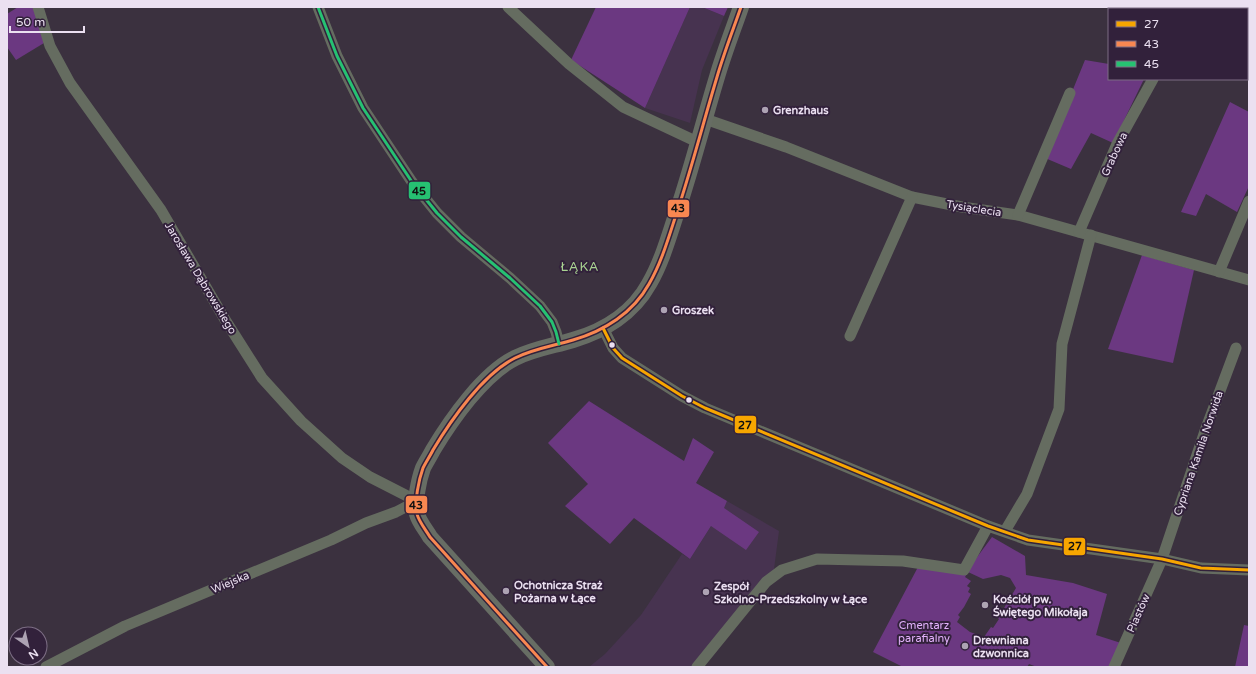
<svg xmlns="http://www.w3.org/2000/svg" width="1256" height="674" viewBox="0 0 1256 674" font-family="'Varela Round',sans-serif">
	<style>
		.built { fill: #473350 }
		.green { fill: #6b3881; fill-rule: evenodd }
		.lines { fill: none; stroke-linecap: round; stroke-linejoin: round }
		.street { stroke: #656c60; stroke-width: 11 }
		.secondary { stroke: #676d64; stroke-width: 16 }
		.bus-1-casing { stroke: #32213b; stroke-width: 6 }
		.bus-2-casing { stroke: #32213b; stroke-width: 6 }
		.bus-3-casing { stroke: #32213b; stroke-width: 6 }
		.bus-1 { stroke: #f7a600; stroke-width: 3 }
		.bus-2 { stroke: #f88751; stroke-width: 3 }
		.bus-3 { stroke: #26c172; stroke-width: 3 }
		.poi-dot { fill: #ada3b3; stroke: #32213b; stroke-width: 1.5 }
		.bus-dot { fill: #ebe0f1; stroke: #32213b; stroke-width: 1.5 }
		.labels { text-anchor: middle; stroke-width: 4; stroke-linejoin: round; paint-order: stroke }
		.poi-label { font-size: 11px; font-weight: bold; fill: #ebe0f1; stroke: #32213b; text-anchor: start }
		.street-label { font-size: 11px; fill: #ebe0f1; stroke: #32213b }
		.park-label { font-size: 11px; fill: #e2b1fb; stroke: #32213b }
		.quarter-label { font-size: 13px; letter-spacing: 1px; fill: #a9d391; stroke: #32213b }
		.line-badge { stroke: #32213b; stroke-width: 1.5 }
		.pale-badge-label { font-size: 11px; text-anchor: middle; font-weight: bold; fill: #111 }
	</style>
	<rect width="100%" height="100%" fill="#3b313f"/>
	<g class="built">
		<polygon points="690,7 702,7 724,16 702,70 690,123 645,108"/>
		<polygon points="727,501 779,531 774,569 693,667 589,667 605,654 641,615 682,554 690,559"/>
	</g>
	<g class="green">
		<polygon points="18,7 33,7 44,43 16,60 7,47 7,14"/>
		<polygon points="596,7 690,7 645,108 571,60"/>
		<polygon points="702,7 728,7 724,16"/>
		<polygon points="1144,7 1193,7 1192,9 1143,9"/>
		<polygon points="1085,60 1109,64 1109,79 1144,79 1113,143 1091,133 1071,169 1045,158"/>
		<polygon points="1230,102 1249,112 1249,186 1237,212 1206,194 1196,216 1181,212"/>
		<polygon points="1142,255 1194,270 1173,363 1108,349"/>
		<polygon points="589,401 684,461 693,438 714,452 696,483 727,501 724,508 759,532 746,550 711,526 690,559 634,518 610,544 565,506 588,484 548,443"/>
		<path d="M 992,537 L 1025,556 L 1026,575 L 1073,583 L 1107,594 L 1096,635 L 1121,643 L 1111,667 L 1037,667 L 1029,664 L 1027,667 L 903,667 L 873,652 L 918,567 L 966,572 ZM 968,572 L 983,579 L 1001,575 L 1010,578 L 1016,588 L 998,618 L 999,619 L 993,628 L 991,627 L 984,637 L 970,632 L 957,622 L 960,617 L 958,615 L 964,607 L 971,594 L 968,592 L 970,588 L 967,586 L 971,581 L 965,577 Z"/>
		<polygon points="1244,625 1249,626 1249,667 1235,667"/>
	</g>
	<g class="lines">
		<g class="street">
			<polyline points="38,7 50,46 70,83 161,210 224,318 262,378 301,421 342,458 370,477 417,501 396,512 366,523 331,540 125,626 46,667"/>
			<polyline points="318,7 337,56 363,108 412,182 437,213 461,237 510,278 540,306 552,322 556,332 559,344"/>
			<polyline points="508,7 569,64 623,107 691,139 699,140"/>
			<polyline points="1199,9 1200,7"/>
			<polyline points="705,119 786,147 912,197 962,207 1018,215 1249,280"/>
			<polyline points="1018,215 1070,93"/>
			<polyline points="1079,232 1117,144 1153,79"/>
			<polyline points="1219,272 1249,201"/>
			<polyline points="603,328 613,348 622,358 682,396 705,408 988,526 1028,540 1162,559 1201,568 1249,570"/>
			<polyline points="850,336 912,197"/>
			<polyline points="1005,531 1027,494 1059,409 1062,344 1091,235"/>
			<polyline points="697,667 766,582 782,570 817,559 903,561 964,570 988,526"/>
			<polyline points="1114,667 1162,559 1205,431 1236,348"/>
		</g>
		<path class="secondary" d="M 547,667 L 430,537 C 426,530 419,522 417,514 C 414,502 419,479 423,468 C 426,462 430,456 433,450 C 451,420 483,374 515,358 C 533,349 553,346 573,340 C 604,331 633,313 649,284 C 663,260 670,232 679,206 C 693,163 704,120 717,77 C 724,53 733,30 741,7"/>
		<defs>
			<polyline id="bus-1" points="603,328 613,348 622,358 682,396 705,408 988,526 1028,540 1162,559 1201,568 1249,570"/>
			<path id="bus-2" d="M 547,667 L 430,537 C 426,530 419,522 417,514 C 414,502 419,479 423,468 C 426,462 430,456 433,450 C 451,420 483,374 515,358 C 533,349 553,346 573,340 C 604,331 633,313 649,284 C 663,260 670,232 679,206 C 693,163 704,120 717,77 C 724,53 733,30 741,7"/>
			<polyline id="bus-3" points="318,7 337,56 363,108 412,182 437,213 461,237 510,278 540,306 552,322 556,332 559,344"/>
		</defs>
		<use href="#bus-1" class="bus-1-casing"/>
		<use href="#bus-2" class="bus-2-casing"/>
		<use href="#bus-3" class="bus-3-casing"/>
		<use href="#bus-1" class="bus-1"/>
		<use href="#bus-2" class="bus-2"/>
		<use href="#bus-3" class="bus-3"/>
	</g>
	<g class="poi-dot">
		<circle cx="765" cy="110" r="4"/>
		<circle cx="664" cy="310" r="4"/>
		<circle cx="506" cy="591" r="4"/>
		<circle cx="706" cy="592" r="4"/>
		<circle cx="985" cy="605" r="4"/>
		<circle cx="965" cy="646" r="4"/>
	</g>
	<g class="bus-dot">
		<circle cx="612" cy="345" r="3.5"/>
		<circle cx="689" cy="400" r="3.5"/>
	</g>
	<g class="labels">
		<g class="poi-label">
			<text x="773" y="114">Grenzhaus</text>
			<text x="672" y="314">Groszek</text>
			<text x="514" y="589">Ochotnicza Straż<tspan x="514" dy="13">Pożarna w Łące</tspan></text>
			<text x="714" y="590">Zespół<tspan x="714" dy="13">Szkolno-Przedszkolny w Łące</tspan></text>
			<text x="993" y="603">Kościół pw.<tspan x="993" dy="13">Świętego Mikołaja</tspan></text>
			<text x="973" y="644">Drewniana<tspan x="973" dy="13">dzwonnica</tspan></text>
		</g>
		<g class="street-label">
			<text transform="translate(1114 154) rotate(-65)" y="4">Grabowa</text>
			<text transform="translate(974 208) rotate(9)" y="4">Tysiąclecia</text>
			<text transform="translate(201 278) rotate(59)" y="4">Jarosława Dąbrowskiego</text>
			<text transform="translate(1198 453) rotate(-71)" y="4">Cypriana Kamila Norwida</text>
			<text transform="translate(230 582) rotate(-23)" y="4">Wiejska</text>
			<text transform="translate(1138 613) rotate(-66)" y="4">Piastów</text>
		</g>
		<g class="park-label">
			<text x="924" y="629">Cmentarz<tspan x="924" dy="13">parafialny</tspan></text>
		</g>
		<g class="quarter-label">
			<text x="580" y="271">ŁĄKA</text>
		</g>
	</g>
	<g class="line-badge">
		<rect x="408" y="181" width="23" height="19" rx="4" fill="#26c172"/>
		<rect x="667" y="199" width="23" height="19" rx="4" fill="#f88751"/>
		<rect x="734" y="415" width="23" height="19" rx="4" fill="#f7a600"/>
		<rect x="405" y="495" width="23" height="19" rx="4" fill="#f88751"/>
		<rect x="1063" y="537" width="23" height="19" rx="4" fill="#f7a600"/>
	</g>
	<g class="pale-badge-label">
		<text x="419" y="195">45</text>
		<text x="678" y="212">43</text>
		<text x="745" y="429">27</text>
		<text x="416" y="509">43</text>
		<text x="1075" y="550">27</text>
	</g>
	<rect width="1256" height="674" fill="none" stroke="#ebe0f1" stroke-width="16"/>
	<rect x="1108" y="8" width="140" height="72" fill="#32213b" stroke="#7c6d84"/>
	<rect x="1116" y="21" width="20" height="6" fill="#f7a600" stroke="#7c6d84"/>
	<text x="1144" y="28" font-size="12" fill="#ebe0f1">27</text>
	<rect x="1116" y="41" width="20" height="6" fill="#f88751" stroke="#7c6d84"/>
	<text x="1144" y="48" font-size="12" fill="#ebe0f1">43</text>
	<rect x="1116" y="61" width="20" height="6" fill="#26c172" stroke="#7c6d84"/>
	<text x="1144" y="68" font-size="12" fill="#ebe0f1">45</text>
	<g transform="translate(28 646) rotate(146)"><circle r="19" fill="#32213b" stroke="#7c6d84"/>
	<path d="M0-3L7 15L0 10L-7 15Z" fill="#ada3b3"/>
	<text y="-6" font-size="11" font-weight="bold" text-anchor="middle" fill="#ebe0f1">N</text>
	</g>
	<path d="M10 26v6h74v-6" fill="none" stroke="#ebe0f1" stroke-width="2"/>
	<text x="16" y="26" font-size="12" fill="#ebe0f1" stroke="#32213b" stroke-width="3" paint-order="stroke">50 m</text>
</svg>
